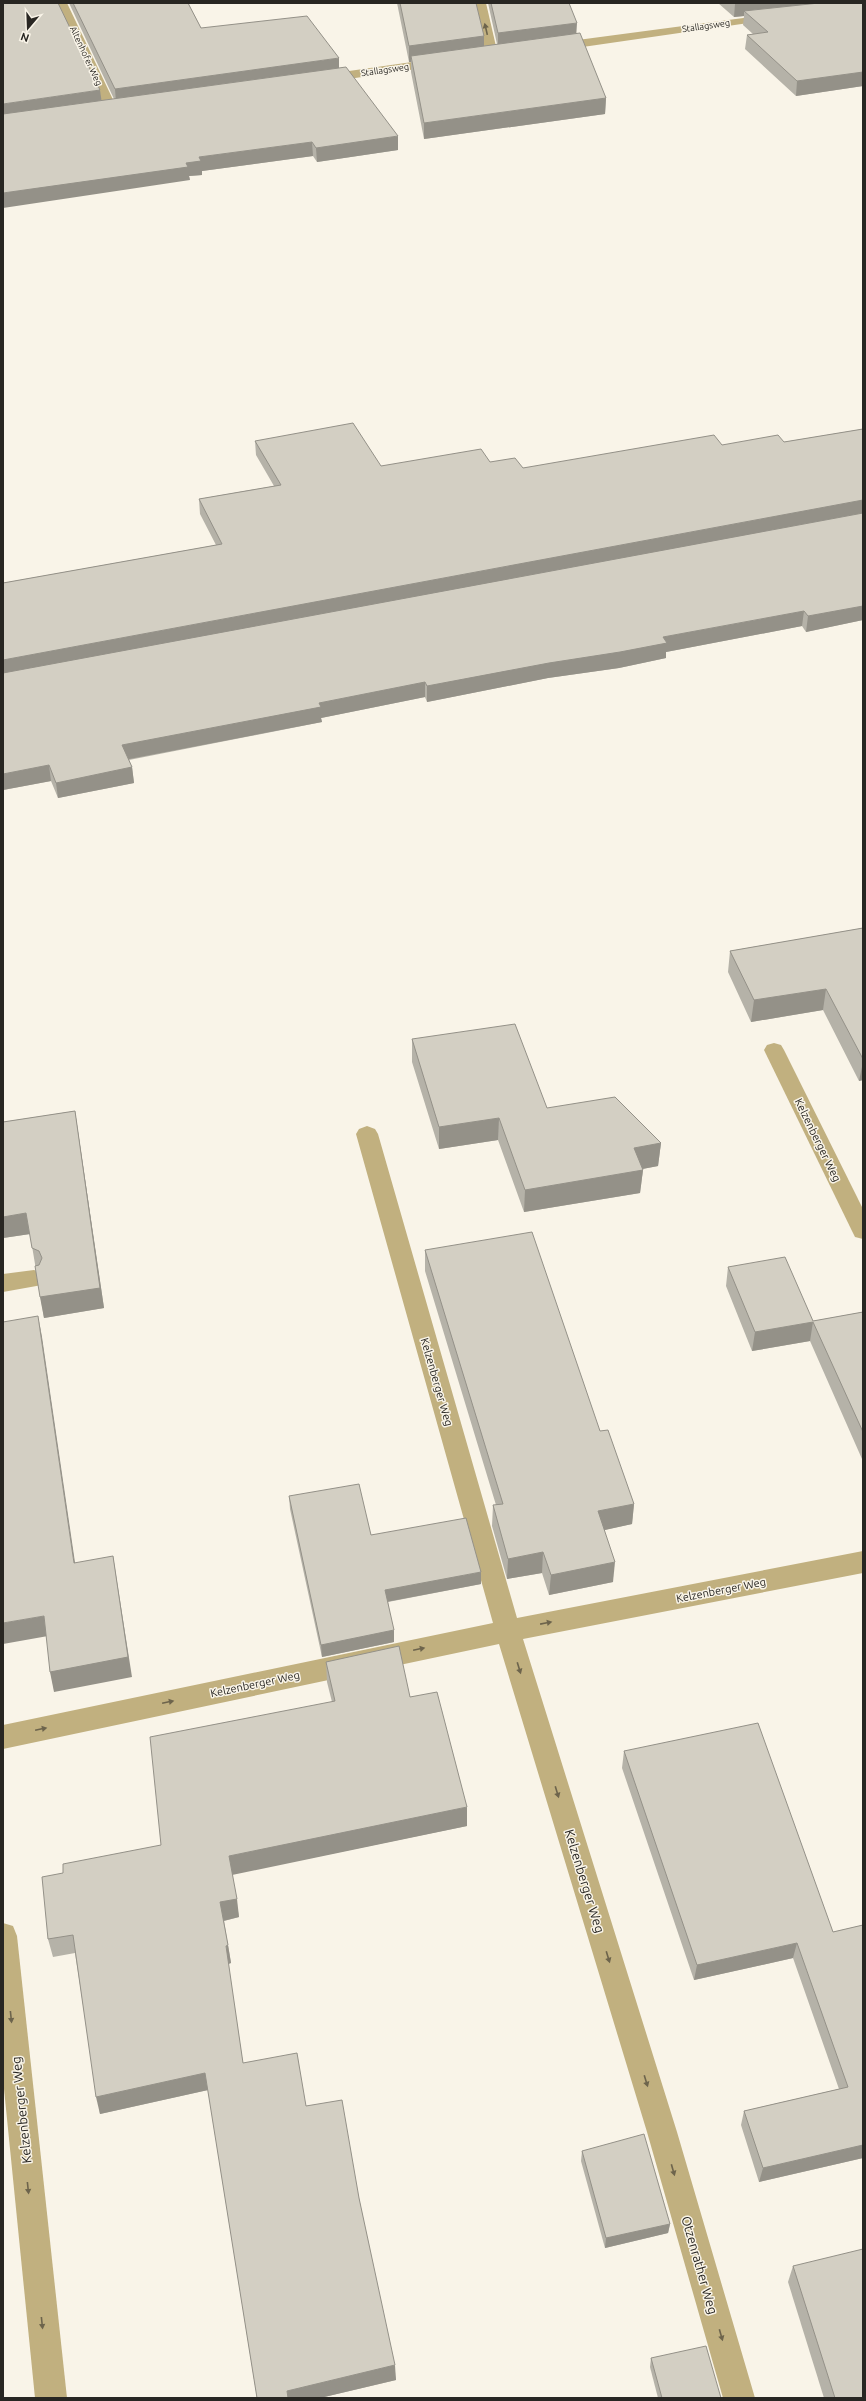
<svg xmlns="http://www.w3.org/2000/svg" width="866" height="2401" viewBox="0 0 866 2401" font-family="Ubuntu,sans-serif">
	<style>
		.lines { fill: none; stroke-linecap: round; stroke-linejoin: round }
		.minor { fill: #c1b07f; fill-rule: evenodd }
		.wall { fill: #b5b2a8 }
		.shaded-wall { fill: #949188 }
		.building { fill: #d3cfc3; stroke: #949188 }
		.oneway { fill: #6d644c }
		.labels { text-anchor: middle; stroke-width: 3; stroke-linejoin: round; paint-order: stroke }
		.far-street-label { font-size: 9px; fill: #282622; stroke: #f9f4e8 }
		.street-label { font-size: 11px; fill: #282622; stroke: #f9f4e8 }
		.near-street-label { font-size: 13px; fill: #282622; stroke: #f9f4e8 }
	</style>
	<rect width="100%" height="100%" fill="#f9f4e8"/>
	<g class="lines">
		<g class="minor">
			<polygon points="55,3 67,3 117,108 115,111 111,112 105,108"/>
			<polygon points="474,3 486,3 498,55 496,58 488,58 486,55"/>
			<polygon points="773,14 779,17 777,19 555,51 549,47 555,43"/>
			<polygon points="440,58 444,59 446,62 444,65 321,83 315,79 321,75"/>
			<polygon points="774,1043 781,1045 784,1050 863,1209 863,1239 855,1237 852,1231 764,1050 767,1045"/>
			<polygon points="367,1126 375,1129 378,1134 517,1618 863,1551 863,1573 523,1639 677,2132 755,2398 723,2398 647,2132 499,1644 3,1749 3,1725 493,1623 356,1134 359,1129"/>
			<polygon points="34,1270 42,1273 45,1279 42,1285 3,1292 3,1274"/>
			<polygon points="3,1923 13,1926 17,1936 67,2398 35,2398 3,2079"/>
		</g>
	</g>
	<g class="wall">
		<polygon points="69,3 188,3 201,28 339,68 398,150 317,162 313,156 202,171 202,175 189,176 190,180 101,101 114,99"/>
		<polygon points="397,3 476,3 484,46 497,44 488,3 569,3 576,33 606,98 605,114 424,139 411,72 411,62 409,62"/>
		<polygon points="718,3 863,3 863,86 796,96 745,49 747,35 753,34 743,25 744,16 734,17"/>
		<polygon points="863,429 863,620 806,632 802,626 666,652 666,658 619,668 548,678 427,702 425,697 321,718 322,722 129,760 132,767 134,783 58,798 51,781 3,790 3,583 216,545 200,514 199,499 274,486 256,455 255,441 381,466 490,462 523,468 722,445 784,442"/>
		<polygon points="863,928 863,1080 859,1081 823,1010 751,1022 728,972 730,951"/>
		<polygon points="412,1039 547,1108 661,1143 658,1166 642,1169 643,1170 640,1193 524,1212 498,1140 439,1149 412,1062"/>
		<polygon points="75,1111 104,1308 44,1318 30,1234 3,1238 3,1122"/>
		<polygon points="425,1250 600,1431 634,1504 632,1524 604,1530 613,1582 549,1595 542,1573 507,1579 492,1526 493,1505 496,1505 425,1271"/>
		<polygon points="728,1267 813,1321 863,1312 863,1459 862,1459 810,1341 752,1351 726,1286"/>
		<polygon points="289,1496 371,1535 481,1584 388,1602 394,1642 322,1657 290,1509"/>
		<polygon points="326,1662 410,1697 467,1826 232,1874 239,1917 224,1921 231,1963 228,1964 243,2063 306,2106 359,2198 396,2380 320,2398 257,2398 208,2090 100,2114 75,1953 53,1957 48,1939 63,1873 161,1845 332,1702 327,1682"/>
		<polygon points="624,1751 833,1932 863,1925 863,2158 759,2182 741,2125 744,2111 839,2089 793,1958 694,1980 622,1768"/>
		<polygon points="582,2151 670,2224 668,2233 605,2248 581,2161"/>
		<polygon points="793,2266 863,2398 824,2398 788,2282"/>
		<polygon points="651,2358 721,2398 658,2398 650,2367"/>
	</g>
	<g class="shaded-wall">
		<polygon points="741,3 863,3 744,11 744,16 734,17 735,4"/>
		<polygon points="577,23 576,39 498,49 498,33"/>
		<polygon points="484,36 484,52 411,56 411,62 409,62 409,46"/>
		<polygon points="339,58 339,72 116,102 115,89"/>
		<polygon points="863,72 863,86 796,96 797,81"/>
		<polygon points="100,90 102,104 3,117 3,104"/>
		<polygon points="606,98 605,114 424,139 424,123"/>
		<polygon points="398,136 398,150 317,162 316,148"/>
		<polygon points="312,142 313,156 202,171 202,175 189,176 190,180 3,208 3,193 186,163 199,157"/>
		<polygon points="863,500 863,513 3,676 3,660"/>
		<polygon points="863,606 863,620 806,632 808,616"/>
		<polygon points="804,611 802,626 666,652 666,658 619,668 548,678 427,702 427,686 663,637"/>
		<polygon points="425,682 425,697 321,718 322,722 124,760 122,745 319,703"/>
		<polygon points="49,765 51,781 3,790 3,774"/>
		<polygon points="132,767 134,783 58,798 56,783"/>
		<polygon points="826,989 823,1010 751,1022 754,1000"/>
		<polygon points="863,1062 863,1080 859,1081"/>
		<polygon points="75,1111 104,1308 44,1318 40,1297"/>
		<polygon points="499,1118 498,1140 439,1149 439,1127"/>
		<polygon points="661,1143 658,1166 632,1171 634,1148"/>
		<polygon points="643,1170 640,1193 524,1212 525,1190"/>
		<polygon points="26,1213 30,1234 3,1238 3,1217"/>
		<polygon points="38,1316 42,1337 78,1583 74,1563"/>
		<polygon points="813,1322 810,1341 752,1351 755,1332"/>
		<polygon points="634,1504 632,1524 596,1532 598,1511"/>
		<polygon points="543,1552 542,1573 507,1579 508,1559"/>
		<polygon points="113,1556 132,1677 54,1692 50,1672"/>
		<polygon points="615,1562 613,1582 549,1595 551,1575"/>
		<polygon points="481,1572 481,1584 386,1602 385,1590"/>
		<polygon points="44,1616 48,1636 3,1644 3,1623"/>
		<polygon points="394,1630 394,1642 322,1657 321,1645"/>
		<polygon points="467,1807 467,1826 232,1875 229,1856"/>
		<polygon points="237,1899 239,1917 223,1921 220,1902"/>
		<polygon points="797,1943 793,1958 694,1980 697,1965"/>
		<polygon points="228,1945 231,1963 228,1964 226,1946"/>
		<polygon points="205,2073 208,2090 100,2114 96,2097"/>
		<polygon points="863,2145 863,2158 759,2182 763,2168"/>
		<polygon points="670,2224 668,2233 605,2248 606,2238"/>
		<polygon points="395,2365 396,2380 320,2398 288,2398 287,2391"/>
	</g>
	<g class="building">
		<polygon points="3,3 58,3 100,90 3,104"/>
		<polygon points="73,3 188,3 201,28 307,16 339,58 115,89"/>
		<polygon points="400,3 476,3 484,36 409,46"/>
		<polygon points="491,3 569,3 577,23 498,33"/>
		<polygon points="819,3 863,3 863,72 797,81 747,35 768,32 744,11"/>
		<polygon points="580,33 606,98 424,123 411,56"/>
		<polygon points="346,67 398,136 316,148 312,142 199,157 201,161 186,163 188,167 3,193 3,114"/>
		<polygon points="353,423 381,466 481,449 490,462 515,458 523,468 714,435 722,445 778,435 784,442 863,429 863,500 3,660 3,583 222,544 199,499 281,485 255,441"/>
		<polygon points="863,513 863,606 808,616 804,611 663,637 667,643 620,652 549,663 427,686 425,682 319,703 321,707 122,745 132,767 56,783 49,765 3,774 3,673"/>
		<polygon points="863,928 863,1059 826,989 754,1000 730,951"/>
		<polygon points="515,1024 547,1108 615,1097 661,1143 634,1148 643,1170 525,1190 499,1118 439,1127 412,1039"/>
		<polygon points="75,1111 100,1288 40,1297 35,1266 39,1265 42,1258 39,1251 32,1248 26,1213 3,1217 3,1122"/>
		<polygon points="532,1232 600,1431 608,1430 634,1504 598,1511 615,1562 551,1575 543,1552 508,1559 493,1505 503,1504 425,1250"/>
		<polygon points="785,1257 813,1321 863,1312 863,1432 813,1322 755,1332 728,1267"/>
		<polygon points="38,1316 74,1563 113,1556 128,1657 50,1672 44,1616 3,1623 3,1322"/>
		<polygon points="359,1484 371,1535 466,1518 481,1572 385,1590 394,1630 321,1645 289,1496"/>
		<polygon points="399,1646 410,1697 437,1692 467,1807 229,1856 237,1899 220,1902 228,1945 226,1946 243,2063 297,2053 306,2106 342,2100 359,2198 395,2365 287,2391 288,2398 257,2398 205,2073 96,2097 73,1935 48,1939 42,1877 63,1873 63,1864 161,1845 150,1737 335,1701 326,1662"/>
		<polygon points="758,1723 833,1932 863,1925 863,2145 763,2168 744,2111 848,2087 797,1943 697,1965 624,1751"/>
		<polygon points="644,2134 670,2224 606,2238 582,2151"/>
		<polygon points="863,2249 863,2398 835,2398 793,2266"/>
		<polygon points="706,2346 721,2398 662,2398 651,2358"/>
	</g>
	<defs><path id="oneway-solid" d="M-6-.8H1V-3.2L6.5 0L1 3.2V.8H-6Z"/></defs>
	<g class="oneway">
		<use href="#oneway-solid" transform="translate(486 29) rotate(-103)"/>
		<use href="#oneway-solid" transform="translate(546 1623) rotate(-11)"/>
		<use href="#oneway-solid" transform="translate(419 1649) rotate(-12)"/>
		<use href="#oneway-solid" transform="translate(519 1668) rotate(73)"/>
		<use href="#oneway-solid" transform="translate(168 1702) rotate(-12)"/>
		<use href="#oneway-solid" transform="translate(41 1729) rotate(-12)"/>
		<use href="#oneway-solid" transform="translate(557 1792) rotate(73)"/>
		<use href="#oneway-solid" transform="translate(608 1957) rotate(73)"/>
		<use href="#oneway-solid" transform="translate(11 2017) rotate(84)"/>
		<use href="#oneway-solid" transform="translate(646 2081) rotate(73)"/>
		<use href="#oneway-solid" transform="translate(673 2170) rotate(74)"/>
		<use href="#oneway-solid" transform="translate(28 2188) rotate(84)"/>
		<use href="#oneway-solid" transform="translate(42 2323) rotate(84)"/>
		<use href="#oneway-solid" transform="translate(721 2335) rotate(74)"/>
	</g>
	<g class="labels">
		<g class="far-street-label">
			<text transform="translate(706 26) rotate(-8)" y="3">Stallagsweg</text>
			<text transform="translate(86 56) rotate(65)" y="3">Altenhofer Weg</text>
			<text transform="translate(385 70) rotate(-8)" y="3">Stallagsweg</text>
		</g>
		<g class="street-label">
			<text transform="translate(818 1140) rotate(64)" y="4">Kelzenberger Weg</text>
			<text transform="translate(437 1382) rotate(74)" y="4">Kelzenberger Weg</text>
			<text transform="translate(721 1590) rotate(-11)" y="4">Kelzenberger Weg</text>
			<text transform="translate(255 1684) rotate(-12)" y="4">Kelzenberger Weg</text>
		</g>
		<g class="near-street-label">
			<text transform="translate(585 1881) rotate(73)" y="5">Kelzenberger Weg</text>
			<text transform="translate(21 2110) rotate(-96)" y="5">Kelzenberger Weg</text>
			<text transform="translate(700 2265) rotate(74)" y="5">Otzenrather Weg</text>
		</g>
	</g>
	<rect width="866" height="2401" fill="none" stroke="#282622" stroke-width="8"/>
	<g transform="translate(28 28) rotate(199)" stroke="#f9f4e8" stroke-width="3" paint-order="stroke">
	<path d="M0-3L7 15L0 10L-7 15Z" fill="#282622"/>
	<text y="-6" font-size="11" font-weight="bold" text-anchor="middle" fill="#282622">N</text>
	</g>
</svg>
